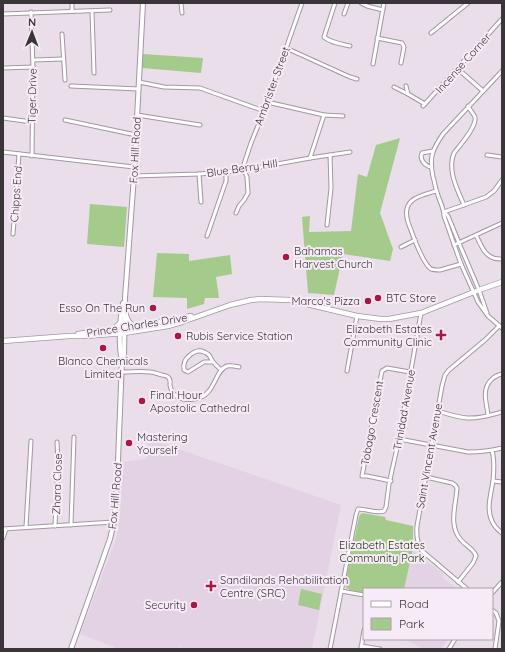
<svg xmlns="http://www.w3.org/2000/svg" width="505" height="652" viewBox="0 0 505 652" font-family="Quicksand,sans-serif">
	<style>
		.built { fill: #e3d2e3 }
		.green { fill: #a4cb8c }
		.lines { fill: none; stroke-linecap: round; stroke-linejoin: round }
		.minor-casing { stroke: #a297a2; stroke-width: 5 }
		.major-casing { stroke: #a297a2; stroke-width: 6 }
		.highway-casing { stroke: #a297a2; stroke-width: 6 }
		.minor { stroke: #fff; stroke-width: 3 }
		.major { stroke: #fff; stroke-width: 4 }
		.highway { stroke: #fff; stroke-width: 4.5 }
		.poi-dot { fill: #ab1745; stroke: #f7ebf7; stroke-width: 1.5 }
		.labels { text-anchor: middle; stroke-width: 4; stroke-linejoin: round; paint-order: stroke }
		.street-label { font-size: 11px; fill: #393539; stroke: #f7ebf7 }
		.poi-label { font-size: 11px; fill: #393539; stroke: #f7ebf7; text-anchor: start }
		.park-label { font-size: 11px; fill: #203a0a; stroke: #f7ebf7 }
	</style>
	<rect width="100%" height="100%" fill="#e9dee9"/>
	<g class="built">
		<polygon points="149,439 341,505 312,649 186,649 179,647 178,649 114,649 114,647 80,634 116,539 120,518 122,462 146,459"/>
		<polygon points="413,549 418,556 444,574 442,577 458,589 404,589"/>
		<polygon points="403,639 448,639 441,649 424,649"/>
	</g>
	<g class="green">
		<polygon points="143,54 203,58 201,73 142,68"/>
		<polygon points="400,138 380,213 393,249 390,261 343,254 334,295 308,293 302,217 310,216 309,232 351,231 358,174 367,177 376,145"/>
		<polygon points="90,204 127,207 124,247 87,244"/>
		<polygon points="157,253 189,254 189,261 230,255 232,274 216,277 219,298 205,298 204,304 187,309 187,298 153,297"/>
		<polygon points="362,513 385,517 386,520 413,526 413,549 404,589 364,589 364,593 350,590 346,588 345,583 359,517 360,515"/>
		<polygon points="301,589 322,594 319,610 298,605"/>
	</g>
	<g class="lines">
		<defs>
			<g id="minor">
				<polyline points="72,3 72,11"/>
				<polyline points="181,3 182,13"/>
				<path d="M 335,3 L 324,37 C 331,43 342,44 350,46"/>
				<polyline points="361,3 367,6 383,10"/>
				<polyline points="92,11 94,73"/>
				<polyline points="31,12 33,67 32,156"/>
				<polyline points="3,14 110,10"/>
				<polyline points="344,14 348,3"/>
				<polyline points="431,33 468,3"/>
				<polyline points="62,34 65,80"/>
				<polyline points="377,38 402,43 404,47 401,63"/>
				<polyline points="286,48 350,77 357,79"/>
				<polyline points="33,60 63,59"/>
				<polyline points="373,64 384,3"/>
				<polyline points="3,68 33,67"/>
				<polyline points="458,69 483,91"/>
				<path d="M 502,71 L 443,134 C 432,150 429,157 433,177 C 435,182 435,188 437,192 C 439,200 444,208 444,216 L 461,264 L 478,302 L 488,316 L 502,328"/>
				<polyline points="139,82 164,87 200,88 264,111"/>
				<polyline points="71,86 139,89"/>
				<polyline points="406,86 408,94"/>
				<polyline points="394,87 408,94 425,104"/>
				<polyline points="267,102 324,115 310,158"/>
				<polyline points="423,106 502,19"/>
				<polyline points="137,115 200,125"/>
				<polyline points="324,115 343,116"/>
				<polyline points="3,118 32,122"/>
				<polyline points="65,120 136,135"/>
				<polyline points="3,152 134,167"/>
				<polyline points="487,155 502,157"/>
				<path d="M 431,167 C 425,166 419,159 422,153 L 433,151"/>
				<polyline points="199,174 201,202"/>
				<polyline points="134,176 199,174 226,172 244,170 310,158 350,152"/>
				<path d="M 436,191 C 419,196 401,199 408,222 C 412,233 422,263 431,269 C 433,270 437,270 440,270 L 461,264"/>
				<path d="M 464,205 C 457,189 447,170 454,153 C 460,145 477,127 475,117 C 473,113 470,110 468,106"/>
				<polyline points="444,212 448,216 459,243 479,290 487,313"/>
				<polyline points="444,212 486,197 494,191 502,180"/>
				<polyline points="236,213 239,206 244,200 248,193 247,177 244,170 244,164 251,143 264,111 302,3"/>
				<polyline points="327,225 331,188 330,155"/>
				<polyline points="13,234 19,154"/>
				<path d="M 476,235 C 482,248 486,260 502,259"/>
				<polyline points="207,236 226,181 226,172"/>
				<polyline points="454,245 502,223"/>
				<polyline points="401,247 415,240"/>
				<path d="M 212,362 L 204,362 L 188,372 L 184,370 C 183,364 184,360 189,356 C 195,350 202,349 209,355 C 211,358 212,361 214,363 C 216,365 219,368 221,370"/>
				<polyline points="347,371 357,316"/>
				<path d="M 122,372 C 131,372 141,371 150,372 C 154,372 158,374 162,375 C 163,375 167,376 168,377 C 171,379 170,382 170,385 C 172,398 183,401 194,399 C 216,397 214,370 227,366 C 231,365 235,366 239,367"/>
				<path d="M 438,411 C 447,414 457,417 467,418 C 478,419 491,415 502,412"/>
				<path d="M 488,415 C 487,404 481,390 491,380 C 494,377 497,375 502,374"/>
				<path d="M 399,439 L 468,452 C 480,452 490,451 502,448"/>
				<path d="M 492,451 C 495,461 494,471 493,481 C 491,494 486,509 492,521 C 494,526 498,530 502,533"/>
				<path d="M 426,477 L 452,483 L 455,485 L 457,488 C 456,505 448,526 461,540 C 466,546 474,549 476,556 L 473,563 L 458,582"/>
				<polyline points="391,481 367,476 362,476 382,371 387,368 410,372"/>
				<polyline points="493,481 502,482"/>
				<polyline points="71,525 74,437"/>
				<polyline points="55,526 58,462 57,442"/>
				<polyline points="26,527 31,441"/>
				<polyline points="3,529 114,522"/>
				<polyline points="3,538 6,529"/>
				<path d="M 467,589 L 422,551 C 417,543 416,536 417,526 L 442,386 L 445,375 L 449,370 L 485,340 L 499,326"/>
				<polyline points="341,591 364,595"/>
				<polyline points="492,593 502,582"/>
				<polyline points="492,610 496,613 499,621 495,649"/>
				<polyline points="361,646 380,649"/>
				<path d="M 330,649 L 356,515 L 358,509 C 367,509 377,514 384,511 L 386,507 L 389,484 L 399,439 L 421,313"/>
				<polyline points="361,649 364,630"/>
				<polyline points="449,649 455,639"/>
			</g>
			<g id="major">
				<path d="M 122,360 C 118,345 120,318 123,303"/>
				<polyline points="71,649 110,539 114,522 117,486 122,360 124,354 125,298 134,176 143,3"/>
			</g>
			<g id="highway">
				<path d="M 125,311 C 126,318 128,324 135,326"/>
				<polyline points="113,329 118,325 121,322"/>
				<polyline points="78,334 149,324 191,316"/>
				<polyline points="3,341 69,336 86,336 124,333 168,326 182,322 230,305 251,300 260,299 290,300 357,316 381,319 389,319 421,313 479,290 502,282"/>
			</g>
		</defs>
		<use href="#minor" class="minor-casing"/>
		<use href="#major" class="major-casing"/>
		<use href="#highway" class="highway-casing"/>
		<use href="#minor" class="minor"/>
		<use href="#major" class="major"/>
		<use href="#highway" class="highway"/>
	</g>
	<g class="poi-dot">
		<circle cx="286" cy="257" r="4"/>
		<circle cx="378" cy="298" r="4"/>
		<circle cx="368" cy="301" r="4"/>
		<circle cx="153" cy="308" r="4"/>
		<path d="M439 329h4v4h4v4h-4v4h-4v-4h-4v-4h4z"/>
		<circle cx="178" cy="336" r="4"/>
		<circle cx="103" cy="348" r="4"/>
		<circle cx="142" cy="401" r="4"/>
		<circle cx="129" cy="443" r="4"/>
		<path d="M209 580h4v4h4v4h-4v4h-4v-4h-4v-4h4z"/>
		<circle cx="194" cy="605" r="4"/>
	</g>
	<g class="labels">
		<g class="street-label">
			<text transform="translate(463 63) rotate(-48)" y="4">Incense Corner</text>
			<text transform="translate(272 86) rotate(-70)" y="4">Ambrister Street</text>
			<text transform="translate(32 96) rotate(-89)" y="4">Tiger Drive</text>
			<text transform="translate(135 150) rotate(-87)" y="4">Fox Hill Road</text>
			<text transform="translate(242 168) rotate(-8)" y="4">Blue Berry Hill</text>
			<text transform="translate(16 194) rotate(-86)" y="4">Chipps End</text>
			<text transform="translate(137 325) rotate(-9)" y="4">Prince Charles Drive</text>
			<text transform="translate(404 410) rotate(-80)" y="4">Trinidad Avenue</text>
			<text transform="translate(372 423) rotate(-80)" y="4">Tobago Crescent</text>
			<text transform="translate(429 456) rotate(-80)" y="4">Saint Vincent Avenue</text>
			<text transform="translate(57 484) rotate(-88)" y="4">Zhara Close</text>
			<text transform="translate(115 496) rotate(-85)" y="4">Fox Hill Road</text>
		</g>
		<g class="poi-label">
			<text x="294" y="255">Bahamas<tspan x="294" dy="13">Harvest Church</tspan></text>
			<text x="386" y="302">BTC Store</text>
			<text x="360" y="305" text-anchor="end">Marco's Pizza</text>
			<text x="145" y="312" text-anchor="end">Esso On The Run</text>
			<text x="432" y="333" text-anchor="end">Elizabeth Estates<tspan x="432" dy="13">Community Clinic</tspan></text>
			<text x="186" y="340">Rubis Service Station</text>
			<text x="103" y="365" text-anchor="middle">Blanco Chemicals<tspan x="103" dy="13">Limited</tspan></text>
			<text x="150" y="399">Final Hour<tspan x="150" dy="13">Apostolic Cathedral</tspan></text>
			<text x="137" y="441">Mastering<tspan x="137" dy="13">Yourself</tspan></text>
			<text x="220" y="584">Sandilands Rehabilitation<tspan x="220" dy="13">Centre (SRC)</tspan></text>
			<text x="186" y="609" text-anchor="end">Security</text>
		</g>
		<g class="park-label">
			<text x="382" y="549">Elizabeth Estates<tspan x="382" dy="13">Community Park</tspan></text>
		</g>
	</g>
	<rect width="505" height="652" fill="none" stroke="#393539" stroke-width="8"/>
	<rect x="363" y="588" width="130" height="52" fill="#f7ebf7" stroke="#aba2ab"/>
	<rect x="371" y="601" width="20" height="6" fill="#ffffff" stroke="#aba2ab"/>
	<text x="399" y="608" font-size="12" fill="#393539">Road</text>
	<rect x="371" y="618" width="20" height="12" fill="#a4cb8c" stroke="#aba2ab"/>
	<text x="399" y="628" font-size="12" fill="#393539">Park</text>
	<g transform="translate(32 32) rotate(1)" stroke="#f7ebf7" stroke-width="3" paint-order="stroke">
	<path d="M0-3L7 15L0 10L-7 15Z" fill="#393539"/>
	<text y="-6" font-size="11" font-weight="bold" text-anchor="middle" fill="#393539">N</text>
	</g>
</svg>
